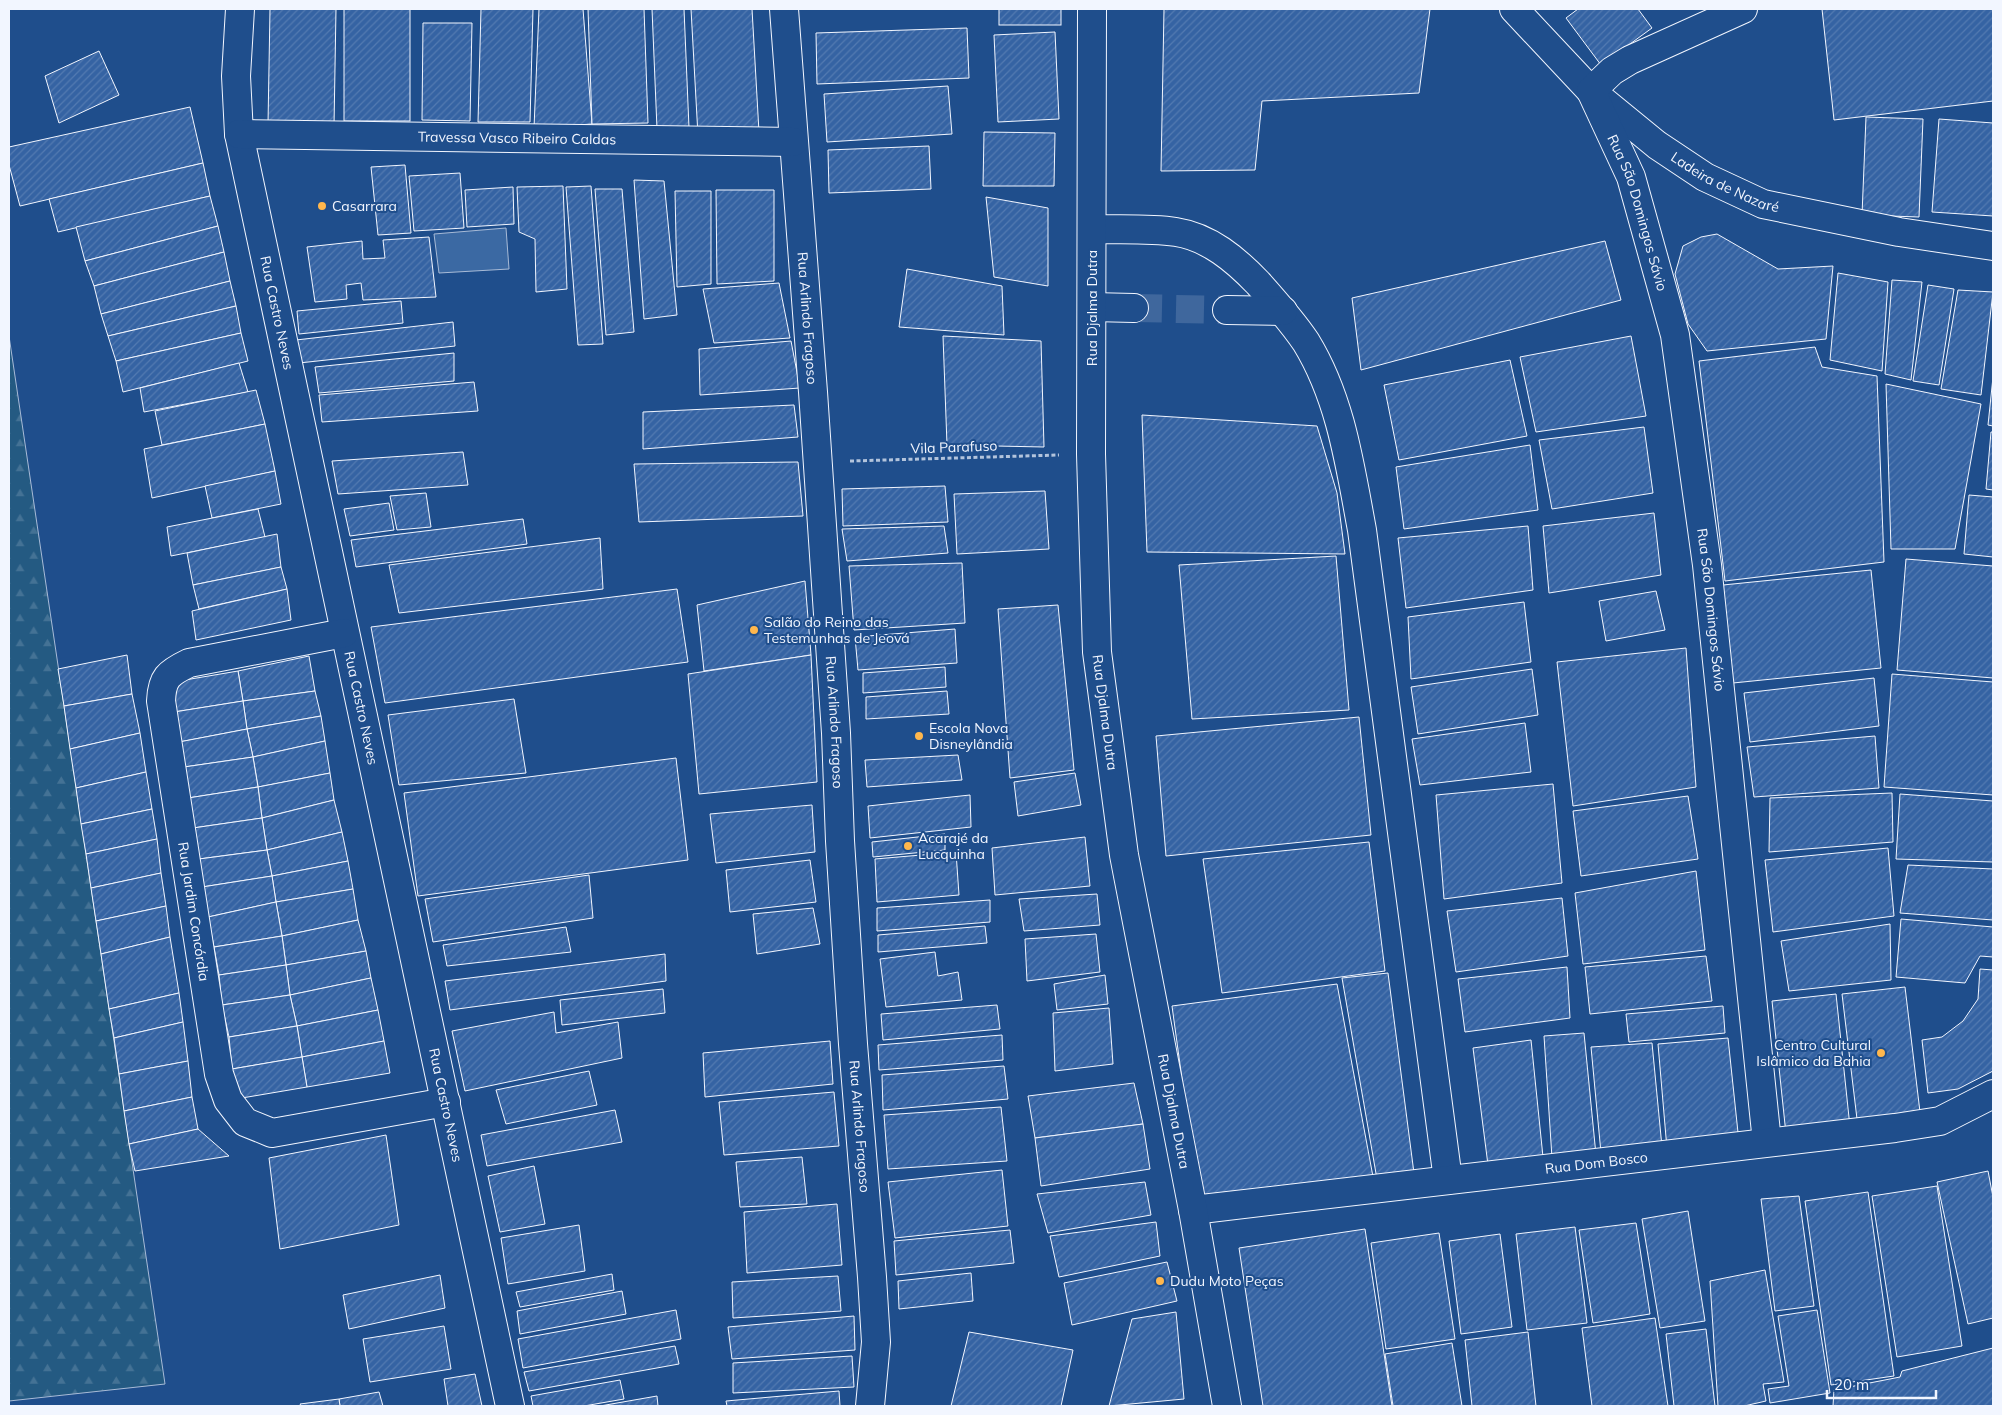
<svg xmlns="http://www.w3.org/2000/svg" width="2002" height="1415" viewBox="0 0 2002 1415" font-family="Mulish,sans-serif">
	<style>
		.forest { fill: url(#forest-firs); stroke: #a8bbd7 }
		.water { fill: #3b69a3; stroke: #a8bbd7 }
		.building { fill: url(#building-hatch); stroke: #f2f6ff }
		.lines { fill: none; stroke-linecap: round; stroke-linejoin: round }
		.minor-tunnel { stroke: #3f679d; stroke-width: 28; stroke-dasharray: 28 14; stroke-linecap: butt }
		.minor-casing { stroke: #f2f6ff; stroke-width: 30 }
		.major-casing { stroke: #f2f6ff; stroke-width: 30 }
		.path { stroke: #b3c4dc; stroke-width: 3; stroke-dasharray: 4 2.5; stroke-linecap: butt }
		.minor { stroke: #1f4e8c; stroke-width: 28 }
		.major { stroke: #1f4e8c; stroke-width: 28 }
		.poi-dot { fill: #ffb74d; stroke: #1f4e8c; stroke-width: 2 }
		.labels { text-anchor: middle; stroke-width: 4; stroke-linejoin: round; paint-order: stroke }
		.street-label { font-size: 14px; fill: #f2f6ff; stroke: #1f4e8c }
		.poi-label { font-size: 14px; fill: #f2f6ff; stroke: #1f4e8c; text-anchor: start }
	</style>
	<defs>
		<pattern id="forest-firs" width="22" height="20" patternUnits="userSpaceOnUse" patternTransform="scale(1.25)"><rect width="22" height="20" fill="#245a82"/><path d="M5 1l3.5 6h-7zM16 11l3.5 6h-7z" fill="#447295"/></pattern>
		<pattern id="building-hatch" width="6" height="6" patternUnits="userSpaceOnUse" patternTransform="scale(1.25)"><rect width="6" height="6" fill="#3563a3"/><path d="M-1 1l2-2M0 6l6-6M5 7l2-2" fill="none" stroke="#537ab1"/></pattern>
	</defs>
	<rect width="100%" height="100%" fill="#1f4e8c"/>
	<polygon class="forest" points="9,336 165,1384 9,1401"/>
	<polygon class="water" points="506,228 509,269 439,273 434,234"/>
	<g class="building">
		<polygon points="270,9 336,9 334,126 268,124"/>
		<rect x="344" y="9" width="66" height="112"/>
		<polygon points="481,9 533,9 530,122 478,122"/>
		<polygon points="539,9 583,9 592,124 534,128"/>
		<polygon points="588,9 644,9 648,123 592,124"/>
		<polygon points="652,9 684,9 689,128 657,129"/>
		<polygon points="691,9 752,9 759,132 698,136"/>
		<rect x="999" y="9" width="62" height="16"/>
		<polygon points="1164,9 1430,9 1419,93 1262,101 1255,170 1161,171"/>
		<polygon points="1578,9 1638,9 1652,28 1601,65 1566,18"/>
		<polygon points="1822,9 1993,9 1993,101 1834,120"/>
		<polygon points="423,23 472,23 470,121 422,120"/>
		<polygon points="967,28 969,78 817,84 816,33"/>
		<polygon points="1055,32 1059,119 998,122 994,35"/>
		<polygon points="99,51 119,95 59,123 45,76"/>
		<polygon points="948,86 952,134 827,142 824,94"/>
		<polygon points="190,107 203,163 20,206 9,165 9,147"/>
		<polygon points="1866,117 1923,119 1919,217 1862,215"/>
		<polygon points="1939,119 1993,123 1993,216 1932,212"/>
		<polygon points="984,132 1055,133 1054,186 983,186"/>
		<polygon points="929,146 931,189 829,193 828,150"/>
		<polygon points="203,163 210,196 58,232 49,199"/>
		<polygon points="405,165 411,233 378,235 371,167"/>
		<polygon points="460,173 464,228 414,231 409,176"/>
		<polygon points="634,180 664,181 677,315 644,319"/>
		<polygon points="563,186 567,289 536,292 535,239 519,232 517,187"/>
		<polygon points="591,186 603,344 578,345 566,187"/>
		<polygon points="513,187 514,224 467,227 465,190"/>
		<polygon points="595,189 622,189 634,332 606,335"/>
		<polygon points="716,190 774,190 774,281 717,284"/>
		<polygon points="675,191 711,191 711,284 677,287"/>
		<polygon points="210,196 218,226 85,261 76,227"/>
		<polygon points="986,197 1048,208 1048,286 994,277"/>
		<polygon points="218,226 224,252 94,286 85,261"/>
		<polygon points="1717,234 1778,269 1833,266 1826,339 1707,351 1688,324 1675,274 1683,246 1701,237"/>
		<polygon points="429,237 436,297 363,300 361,283 346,285 347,299 315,302 307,247 362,241 363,259 385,258 383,240"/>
		<polygon points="1605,241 1621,300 1361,370 1352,298"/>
		<polygon points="224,252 230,281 101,314 94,286"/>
		<polygon points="907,269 1002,286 1004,335 899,327"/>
		<polygon points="1838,273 1888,282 1882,371 1830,360"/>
		<polygon points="1892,280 1922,282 1911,380 1885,374"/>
		<polygon points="230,281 236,306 108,336 101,314"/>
		<polygon points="779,283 790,338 714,343 703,289"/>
		<polygon points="1928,285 1954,289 1939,385 1913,381"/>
		<polygon points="1958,290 1993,292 1981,395 1941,389"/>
		<polygon points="401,301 403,323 299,334 297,311"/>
		<polygon points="236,306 241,333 116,361 108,336"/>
		<polygon points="453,322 455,346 299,363 296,340"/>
		<polygon points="241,333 248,361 123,392 116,361"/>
		<polygon points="943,336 1041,341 1044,447 947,445"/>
		<polygon points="1631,336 1646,416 1536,432 1520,357"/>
		<polygon points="791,341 800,388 700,395 699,349"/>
		<polygon points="1815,347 1822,367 1877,376 1884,562 1725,581 1699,361"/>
		<polygon points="454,353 454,381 319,393 315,367"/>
		<polygon points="1510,360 1527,436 1399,460 1384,385"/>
		<polygon points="239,363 248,392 144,412 140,388"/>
		<polygon points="1993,377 1993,426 1988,425"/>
		<polygon points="474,382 478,411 322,422 319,395"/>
		<polygon points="1886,384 1981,404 1955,549 1891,549"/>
		<polygon points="256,390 265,424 162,445 155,411"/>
		<polygon points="794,405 798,437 643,449 643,412"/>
		<polygon points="1142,415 1317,426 1337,493 1345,554 1147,552"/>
		<polygon points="265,424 275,471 152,498 144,449"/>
		<polygon points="1644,427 1653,493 1552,509 1539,440"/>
		<polygon points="1991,432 1993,432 1993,490 1986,489"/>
		<polygon points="1530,445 1538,510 1404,529 1396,467"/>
		<polygon points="463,452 468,485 338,494 332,461"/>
		<polygon points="798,462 803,516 639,522 634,464"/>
		<polygon points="275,471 281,504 212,518 205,486"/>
		<polygon points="945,486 948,522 843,526 842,489"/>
		<polygon points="1045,491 1049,549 957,554 954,494"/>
		<polygon points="426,493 431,527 397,530 390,496"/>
		<polygon points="1969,495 1993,497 1993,557 1964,554"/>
		<polygon points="389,503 394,530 350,536 344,509"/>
		<polygon points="258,509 265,537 171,556 167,527"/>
		<polygon points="1654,513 1661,575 1549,593 1543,526"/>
		<polygon points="523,519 527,544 356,567 351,540"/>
		<polygon points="944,526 948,553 847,561 842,529"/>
		<polygon points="1528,526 1533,590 1406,608 1398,538"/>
		<polygon points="277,534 281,567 193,585 187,553"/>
		<polygon points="600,538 603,589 399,613 389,565"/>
		<polygon points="1336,556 1349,710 1192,719 1179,565"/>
		<polygon points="1906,559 1993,566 1993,678 1897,670"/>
		<polygon points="962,563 965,623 854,630 849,566"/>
		<polygon points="281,567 287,589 199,609 193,585"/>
		<polygon points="1871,570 1881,668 1733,683 1723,585"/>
		<polygon points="805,581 811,655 704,671 697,605"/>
		<polygon points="287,589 291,620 196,640 192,611"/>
		<polygon points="677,589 688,662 385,703 371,627"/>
		<polygon points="1656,591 1665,630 1606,641 1599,601"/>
		<polygon points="1524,602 1531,662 1411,679 1408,617"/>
		<polygon points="1058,605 1074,770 1010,778 998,609"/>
		<polygon points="955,629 957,663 858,670 855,637"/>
		<polygon points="1686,648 1696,787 1573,806 1557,662"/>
		<polygon points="127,655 132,694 64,706 58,669"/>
		<polygon points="811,655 817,782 699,794 688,674"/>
		<polygon points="309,656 315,691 243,701 238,671"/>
		<polygon points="945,667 946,687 863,693 863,673"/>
		<polygon points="1532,669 1538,715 1418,734 1411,687"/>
		<polygon points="238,671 243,701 174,712 171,688 179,681"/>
		<polygon points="1892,674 1993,682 1993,795 1884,787"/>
		<polygon points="1874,678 1879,726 1750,742 1744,693"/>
		<polygon points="315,691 321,716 247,729 243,701"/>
		<polygon points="947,691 949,714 866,719 866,697"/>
		<polygon points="132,694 140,733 70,749 64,706"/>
		<polygon points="514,699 526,773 399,785 388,715"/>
		<polygon points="243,701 247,729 179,742 174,712"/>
		<polygon points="321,716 325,741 253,757 247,729"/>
		<polygon points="1359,717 1371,835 1166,856 1156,736"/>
		<polygon points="1525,723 1531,772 1420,785 1412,739"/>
		<polygon points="247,729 253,757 184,767 179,742"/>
		<polygon points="140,733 146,772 76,788 70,749"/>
		<polygon points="1875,736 1879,788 1754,797 1747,747"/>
		<polygon points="325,741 330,773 258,787 253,757"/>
		<polygon points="958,755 962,780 867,787 865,760"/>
		<polygon points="253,757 258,787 188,798 184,767"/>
		<polygon points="676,758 688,860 418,896 404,793"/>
		<polygon points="146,772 152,809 81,824 76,788"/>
		<polygon points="330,773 334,800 262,818 258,787"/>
		<polygon points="1075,773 1081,805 1018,816 1014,782"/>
		<polygon points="1553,784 1562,883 1444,899 1436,795"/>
		<polygon points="258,787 262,818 193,828 188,798"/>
		<polygon points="1892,793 1893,842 1769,852 1770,798"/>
		<polygon points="1900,794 1993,801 1993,862 1896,859"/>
		<polygon points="970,795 971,827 870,838 868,806"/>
		<polygon points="1688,796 1698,859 1581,876 1573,811"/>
		<polygon points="334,800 342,832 267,850 262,818"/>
		<polygon points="812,805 815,852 716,863 710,814"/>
		<polygon points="152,809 157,839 86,854 81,824"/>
		<polygon points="262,818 267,850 199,859 193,828"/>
		<polygon points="342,832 348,861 272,876 267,850"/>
		<polygon points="945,834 945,850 873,857 872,842"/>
		<polygon points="1085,837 1090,886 995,895 992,848"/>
		<polygon points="157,839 161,873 91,888 86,854"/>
		<polygon points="1369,842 1385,971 1222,993 1203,859"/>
		<polygon points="1888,848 1894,916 1773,932 1765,860"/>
		<polygon points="267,850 272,876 202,887 199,859"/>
		<polygon points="956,852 959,895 877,902 875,859"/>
		<polygon points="810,860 816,902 730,912 726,870"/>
		<polygon points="348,861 353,889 276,902 272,876"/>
		<polygon points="1908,865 1993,869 1993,920 1900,913"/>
		<polygon points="1696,871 1705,950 1583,964 1575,893"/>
		<polygon points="161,873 166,906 96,921 91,888"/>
		<polygon points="589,875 593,918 433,942 425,899"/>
		<polygon points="272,876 276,902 208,917 202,887"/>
		<polygon points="353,889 358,920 282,936 276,902"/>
		<polygon points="1097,894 1100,925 1024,931 1019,899"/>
		<polygon points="1562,898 1568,956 1456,972 1447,911"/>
		<polygon points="990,900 990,922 877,931 877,908"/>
		<polygon points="276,902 282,936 214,947 208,917"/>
		<polygon points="166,906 170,937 101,954 96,921"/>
		<polygon points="813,908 820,944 757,954 753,914"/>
		<polygon points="1901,919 1993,927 1993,957 1980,956 1965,983 1896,977"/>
		<polygon points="358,920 366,951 286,965 282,936"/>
		<polygon points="1890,924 1891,980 1789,991 1781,941"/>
		<polygon points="985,926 987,943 878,952 878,935"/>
		<polygon points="566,927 571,952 447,966 443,945"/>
		<polygon points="1096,934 1100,972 1027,981 1025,939"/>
		<polygon points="282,936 286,965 219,975 214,947"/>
		<polygon points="170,937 179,993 109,1009 101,954"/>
		<polygon points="366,951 371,978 290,995 286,965"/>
		<polygon points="935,952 938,976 958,972 962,1000 886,1007 880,959"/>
		<polygon points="665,954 666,981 450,1010 445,981"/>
		<polygon points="1706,956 1712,1001 1590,1014 1585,967"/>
		<polygon points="286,965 290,995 222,1005 219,975"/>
		<polygon points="1567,967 1570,1018 1465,1032 1458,979"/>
		<polygon points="1980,969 1993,970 1993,1071 1958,1089 1928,1093 1922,1040 1942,1037 1963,1021 1978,999"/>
		<polygon points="1388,973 1415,1181 1378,1185 1342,978"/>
		<polygon points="1105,975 1108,1004 1057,1010 1054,984"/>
		<polygon points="371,978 378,1010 297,1026 290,995"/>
		<polygon points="1337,984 1374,1182 1199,1203 1172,1006"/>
		<polygon points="1905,987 1920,1112 1857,1119 1842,994"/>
		<polygon points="663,989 665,1013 562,1025 560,1000"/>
		<polygon points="179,993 183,1022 114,1038 109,1009"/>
		<polygon points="1836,994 1850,1127 1786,1134 1772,1001"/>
		<polygon points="290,995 297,1026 229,1037 222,1005"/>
		<polygon points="997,1005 1000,1029 883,1040 881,1014"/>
		<polygon points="1723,1006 1725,1033 1629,1042 1626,1014"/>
		<polygon points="1109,1008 1113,1064 1055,1071 1053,1013"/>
		<polygon points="378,1010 384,1041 302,1057 297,1026"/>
		<polygon points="554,1012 556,1033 618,1022 622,1058 465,1091 452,1031"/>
		<polygon points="183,1022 188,1061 119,1074 114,1038"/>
		<polygon points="297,1026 302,1057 232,1069 229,1037"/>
		<polygon points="1584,1033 1596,1155 1552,1158 1544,1036"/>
		<polygon points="1002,1035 1003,1060 879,1070 878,1045"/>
		<polygon points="1728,1038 1739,1142 1667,1149 1658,1044"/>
		<polygon points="1531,1040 1543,1157 1488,1165 1473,1048"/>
		<polygon points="384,1041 390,1073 307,1087 302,1057"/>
		<polygon points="830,1041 833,1084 705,1097 703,1053"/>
		<polygon points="1652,1043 1662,1147 1601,1153 1591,1047"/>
		<polygon points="302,1057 307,1087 236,1099 232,1069"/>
		<polygon points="188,1061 192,1097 124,1111 119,1074"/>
		<polygon points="1004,1066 1008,1099 883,1110 882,1075"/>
		<polygon points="589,1071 597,1105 506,1124 496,1090"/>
		<polygon points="1134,1083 1143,1124 1035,1138 1028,1096"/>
		<polygon points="834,1092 839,1146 724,1155 719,1102"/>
		<polygon points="192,1097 198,1129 129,1144 124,1111"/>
		<polygon points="1001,1107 1007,1161 888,1169 884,1115"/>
		<polygon points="615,1110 622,1142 487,1166 481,1135"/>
		<polygon points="1143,1124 1150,1169 1041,1186 1035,1138"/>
		<polygon points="198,1129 229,1156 135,1171 129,1144"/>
		<polygon points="386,1135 399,1225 280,1249 269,1158"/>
		<polygon points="802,1157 807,1204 740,1207 736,1162"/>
		<polygon points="534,1166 545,1224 500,1232 488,1176"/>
		<polygon points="1002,1170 1008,1226 895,1238 888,1182"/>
		<polygon points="1988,1171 1993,1197 1993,1318 1968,1324 1937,1182"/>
		<polygon points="1145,1182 1151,1215 1048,1233 1037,1194"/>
		<polygon points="1937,1186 1962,1346 1897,1357 1872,1196"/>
		<polygon points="1868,1192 1894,1376 1831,1385 1805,1201"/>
		<polygon points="1799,1196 1814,1306 1775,1311 1761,1199"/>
		<polygon points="837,1204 842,1265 747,1273 744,1212"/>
		<polygon points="1688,1211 1705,1321 1660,1328 1642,1219"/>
		<polygon points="1156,1222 1160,1256 1059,1277 1050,1236"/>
		<polygon points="1636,1223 1650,1314 1593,1323 1579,1230"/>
		<polygon points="579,1225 585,1271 508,1284 501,1238"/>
		<polygon points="1575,1227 1587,1323 1527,1330 1516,1234"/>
		<polygon points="1365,1229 1392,1406 1263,1406 1239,1248"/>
		<polygon points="1010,1230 1014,1263 896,1275 894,1241"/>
		<polygon points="1439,1233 1455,1339 1386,1349 1371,1243"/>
		<polygon points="1500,1234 1512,1327 1461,1334 1449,1241"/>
		<polygon points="1167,1262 1177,1301 1072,1325 1064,1283"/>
		<polygon points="1765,1270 1784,1382 1763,1384 1766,1401 1744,1406 1718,1406 1710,1281"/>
		<polygon points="971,1273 973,1301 899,1309 898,1281"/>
		<polygon points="612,1274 614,1290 520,1307 516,1292"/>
		<polygon points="440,1275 445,1308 349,1329 343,1295"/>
		<polygon points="838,1276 841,1311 733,1318 732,1282"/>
		<polygon points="622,1291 626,1314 520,1334 517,1311"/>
		<polygon points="676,1310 681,1339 523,1368 518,1339"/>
		<polygon points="1817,1310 1830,1393 1770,1403 1768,1389 1789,1386 1778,1316"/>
		<polygon points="1176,1312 1184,1399 1109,1406 1132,1319"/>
		<polygon points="854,1316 855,1350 732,1359 728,1327"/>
		<polygon points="1655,1318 1668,1406 1592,1406 1582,1328"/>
		<polygon points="444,1326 451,1369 370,1382 363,1339"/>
		<polygon points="1706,1329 1715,1406 1674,1406 1666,1334"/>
		<polygon points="969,1332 1073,1350 1061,1406 951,1406"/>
		<polygon points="1528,1332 1536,1406 1472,1406 1465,1340"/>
		<polygon points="1452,1343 1462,1406 1393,1406 1385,1354"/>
		<polygon points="675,1346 679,1364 529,1391 524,1372"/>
		<polygon points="1993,1348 1993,1406 1833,1406 1834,1390 1900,1377 1902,1371"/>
		<polygon points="852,1356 854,1387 733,1393 733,1363"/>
		<polygon points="475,1374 482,1406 448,1406 444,1379"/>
		<polygon points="620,1380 624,1399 584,1406 533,1406 531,1396"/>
		<polygon points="839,1391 840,1406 727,1406 726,1401"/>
		<polygon points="379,1392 383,1406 340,1406 339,1399"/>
		<polygon points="657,1396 658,1406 600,1406"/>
		<polygon points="339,1399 340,1406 301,1406 300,1404"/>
	</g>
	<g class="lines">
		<polyline class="minor-tunnel" points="1134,308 1227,310"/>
		<defs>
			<g id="minor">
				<path id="s1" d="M 240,9 L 236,76 L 239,134 L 510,1406"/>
				<path id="s2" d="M 784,9 L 813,392 L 836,733 L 840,841 L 853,1044 L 872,1277 L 876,1342 L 870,1406"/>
				<path id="s3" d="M 1514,9 L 1591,91 L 1657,145 L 1705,177 L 1763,204 L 1899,232 L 1993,246"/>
				<path id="s4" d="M 1743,9 L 1630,60 L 1612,71 L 1591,91 L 1631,177 L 1675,335 L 1707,565 L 1767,1142"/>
				<path id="s5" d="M 239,134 L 793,142"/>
				<path d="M 1093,229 C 1120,230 1149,228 1176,232 C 1209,237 1236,260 1258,283 C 1275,302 1292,321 1306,342 C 1341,399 1350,466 1362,530 L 1448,1180"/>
				<polyline points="1092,307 1134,308"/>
				<polyline points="1227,310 1283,311"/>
				<path id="s6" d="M 344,633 L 189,663 C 168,673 162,678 161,701 L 219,1074 L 228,1100 L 245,1122 L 272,1133 L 446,1102"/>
				<path id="s7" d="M 1193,1210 L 1895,1128 L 1940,1121 L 1993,1094"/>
			</g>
			<g id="major">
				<path id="s8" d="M 1092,9 L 1091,454 L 1097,652 L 1124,855 L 1193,1210 L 1227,1406"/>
			</g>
		</defs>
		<use href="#minor" class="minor-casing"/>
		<use href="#major" class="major-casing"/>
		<polyline class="path" points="850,461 1059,455"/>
		<use href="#minor" class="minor"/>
		<use href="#major" class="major"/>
	</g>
	<g class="poi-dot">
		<circle cx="322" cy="206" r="5"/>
		<circle cx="754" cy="630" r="5"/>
		<circle cx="919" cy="736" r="5"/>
		<circle cx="908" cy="846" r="5"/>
		<circle cx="1881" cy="1053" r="5"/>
		<circle cx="1160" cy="1281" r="5"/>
	</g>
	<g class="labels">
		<g class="street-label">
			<text dy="5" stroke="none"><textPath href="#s5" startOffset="278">Travessa Vasco Ribeiro Caldas</textPath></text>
			<text dy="5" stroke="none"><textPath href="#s3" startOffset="276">Ladeira de Nazaré</textPath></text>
			<text dy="5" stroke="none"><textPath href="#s4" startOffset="305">Rua São Domingos Sávio</textPath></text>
			<text transform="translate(1092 308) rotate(-90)" y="5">Rua Djalma Dutra</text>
			<text dy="5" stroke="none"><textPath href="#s1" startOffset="308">Rua Castro Neves</textPath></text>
			<text dy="5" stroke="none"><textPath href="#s2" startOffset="310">Rua Arlindo Fragoso</textPath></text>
			<text transform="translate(954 447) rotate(-2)" y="5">Vila Parafuso</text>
			<text dy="5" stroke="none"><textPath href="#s4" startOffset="710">Rua São Domingos Sávio</textPath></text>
			<text dy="5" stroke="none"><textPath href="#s1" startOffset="712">Rua Castro Neves</textPath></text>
			<text dy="5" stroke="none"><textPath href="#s8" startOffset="704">Rua Djalma Dutra</textPath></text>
			<text dy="5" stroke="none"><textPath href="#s2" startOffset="715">Rua Arlindo Fragoso</textPath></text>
			<text dy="5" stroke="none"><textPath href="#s6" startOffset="422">Rua Jardim Concórdia</textPath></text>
			<text dy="5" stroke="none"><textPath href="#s1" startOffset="1118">Rua Castro Neves</textPath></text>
			<text dy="5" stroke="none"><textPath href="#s8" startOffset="1109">Rua Djalma Dutra</textPath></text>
			<text dy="5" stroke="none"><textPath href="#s2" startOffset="1120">Rua Arlindo Fragoso</textPath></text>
			<text dy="5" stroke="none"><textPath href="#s7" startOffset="406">Rua Dom Bosco</textPath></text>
		</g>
		<g class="poi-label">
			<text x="332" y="211">Casarrara</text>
			<text x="764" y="627">Salão do Reino das<tspan x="764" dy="16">Testemunhas de Jeová</tspan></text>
			<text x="929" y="733">Escola Nova<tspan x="929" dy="16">Disneylândia</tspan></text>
			<text x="918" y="843">Acarajé da<tspan x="918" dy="16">Lucquinha</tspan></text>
			<text x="1871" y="1050" text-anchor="end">Centro Cultural<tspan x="1871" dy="16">Islâmico da Bahia</tspan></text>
			<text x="1170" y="1286">Dudu Moto Peças</text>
		</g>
	</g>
	<rect width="2002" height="1415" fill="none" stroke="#f2f6ff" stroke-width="20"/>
	<path d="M1827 1390v8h109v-8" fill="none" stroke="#f2f6ff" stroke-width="2.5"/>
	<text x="1834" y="1390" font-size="15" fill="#f2f6ff" stroke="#1f4e8c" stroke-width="4" paint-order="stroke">20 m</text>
</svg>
